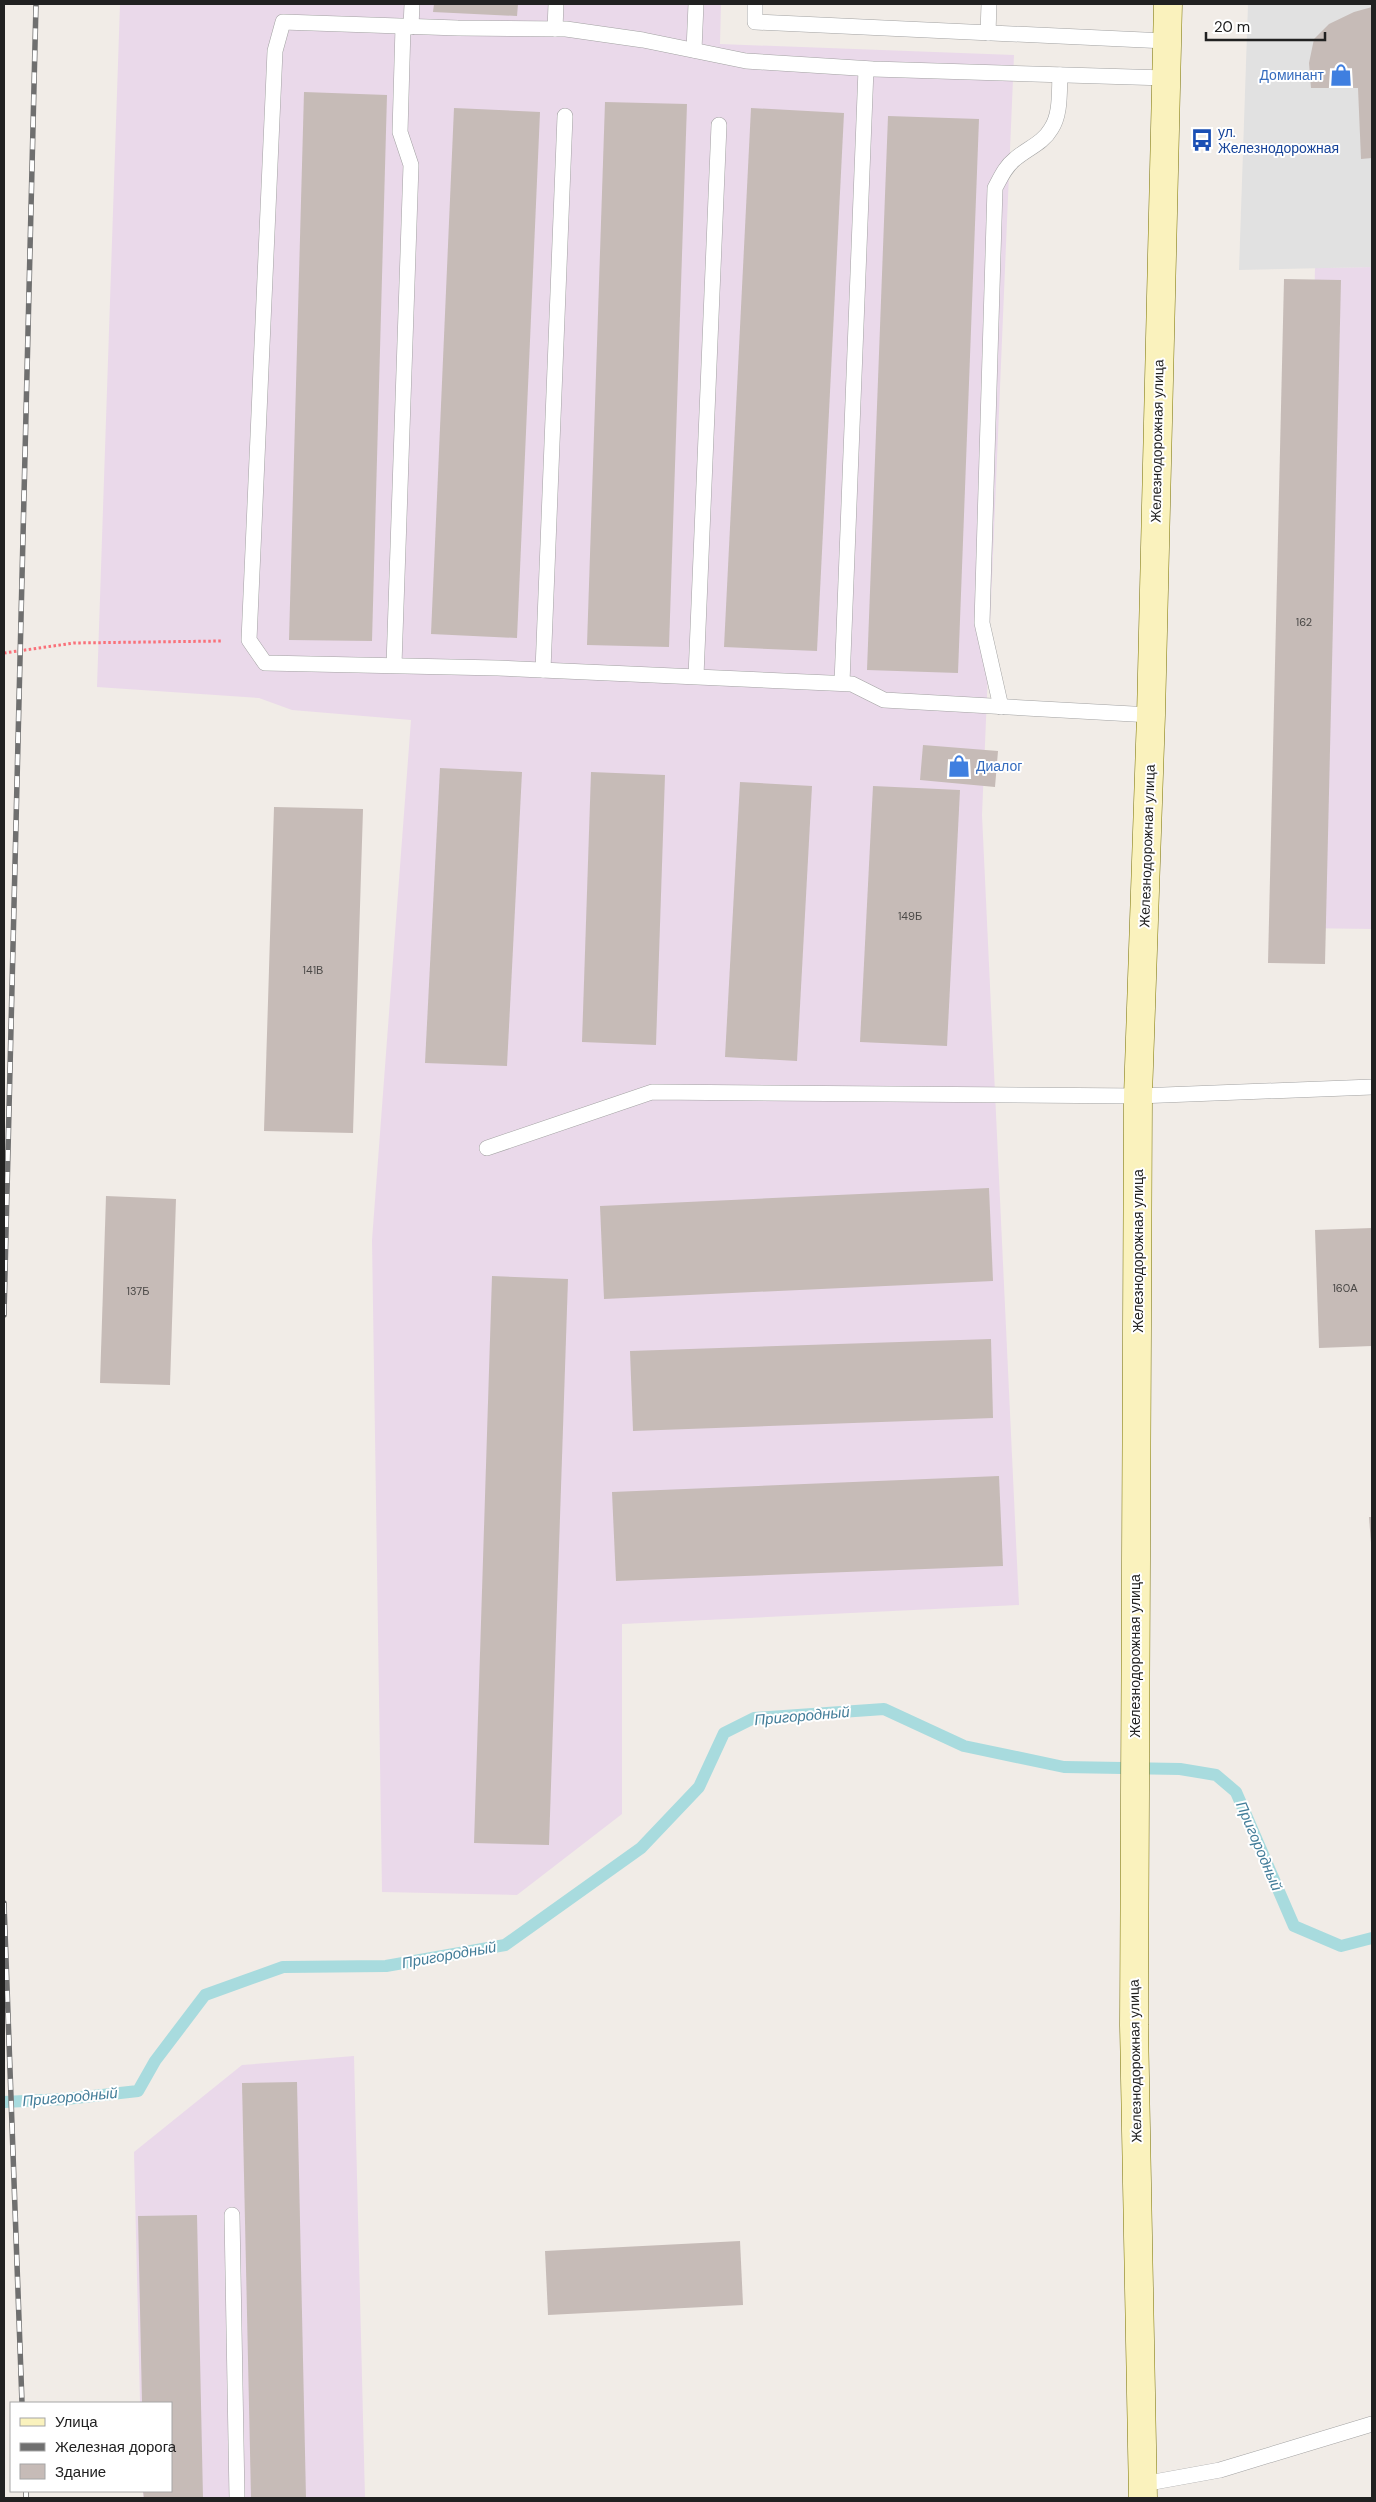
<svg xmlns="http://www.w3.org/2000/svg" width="1376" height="2502" viewBox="0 0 1376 2502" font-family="'DM Sans',sans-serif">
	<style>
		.industrial { fill: #ead9ea }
		.parking { fill: #e1e1e1 }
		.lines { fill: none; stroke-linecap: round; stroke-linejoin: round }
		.stream { stroke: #a8dbde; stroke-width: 12 }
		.building { fill: #c6bbb7 }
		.service-casing { stroke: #a2a2a2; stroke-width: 16 }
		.secondary-casing { stroke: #7a7305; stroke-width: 29 }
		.path { stroke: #f97079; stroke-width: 3; stroke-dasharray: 2.5 2.5; stroke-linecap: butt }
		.service { stroke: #fff; stroke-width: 15 }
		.secondary { stroke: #faf2bd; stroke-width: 28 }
		.rail-casing { stroke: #6f6f6f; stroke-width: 5.5 }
		.rail { stroke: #fff; stroke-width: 4; stroke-dasharray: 11; stroke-linecap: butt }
		.labels { text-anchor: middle; stroke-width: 4; stroke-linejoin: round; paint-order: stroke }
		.number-label { font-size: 11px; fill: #4a4846 }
		.shop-label { font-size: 14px; fill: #366cbe; stroke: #fff; text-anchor: end }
		.transit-label { font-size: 14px; fill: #164399; stroke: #fff; text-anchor: start }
		.street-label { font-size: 14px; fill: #212121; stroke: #fff }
		.water-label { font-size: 15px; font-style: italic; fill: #437d99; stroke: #fff }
	</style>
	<rect width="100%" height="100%" fill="#f1ece7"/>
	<g class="industrial">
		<polygon points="120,4 721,4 720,44 1014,55 982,815 1019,1605 622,1624 622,1814 517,1895 382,1892 372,1240 411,720 292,710 259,698 97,687"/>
		<polygon points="1372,267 1372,929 1299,928 1315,268"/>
		<polygon points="354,2056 365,2498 143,2498 143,2491 171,2491 171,2403 140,2403 134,2152 242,2065"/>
	</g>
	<polygon class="parking" points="1248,4 1372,4 1372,267 1239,270"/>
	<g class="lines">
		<polyline class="stream" points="4,2102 66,2099 138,2091 155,2061 205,1995 283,1967 386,1966 505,1945 641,1848 699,1787 724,1733 754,1718 884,1709 964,1746 1064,1767 1180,1769 1216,1775 1236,1792 1294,1926 1341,1946 1372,1938"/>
	</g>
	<g class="building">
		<polygon points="434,4 518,4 517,16 433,12"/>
		<polygon points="1372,7 1372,158 1361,159 1358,88 1311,88 1309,63 1314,39 1329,24 1354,12"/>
		<polygon points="304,92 387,95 372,641 289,640"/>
		<polygon points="605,102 687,104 669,647 587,645"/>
		<polygon points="454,108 540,112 517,638 431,634"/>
		<polygon points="751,108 844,113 817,651 724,647"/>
		<polygon points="888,116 979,119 958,673 867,670"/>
		<polygon points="1284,279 1341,280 1325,964 1268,963"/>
		<polygon points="923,745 998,751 995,787 920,780"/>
		<polygon points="440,768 522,772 507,1066 425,1063"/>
		<polygon points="591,772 665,775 656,1045 582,1042"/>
		<polygon points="740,782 812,786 797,1061 725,1057"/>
		<polygon points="873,786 960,790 947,1046 860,1042"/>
		<polygon points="274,807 363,809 353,1133 264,1131"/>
		<polygon points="989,1188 993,1281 604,1299 600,1206"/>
		<polygon points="106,1196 176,1199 170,1385 100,1383"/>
		<polygon points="1372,1228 1372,1346 1319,1348 1315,1230"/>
		<polygon points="492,1276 568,1279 549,1845 474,1843"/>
		<polygon points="991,1339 993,1418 633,1431 630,1351"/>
		<polygon points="999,1476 1003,1566 616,1581 612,1492"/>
		<polygon points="1369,1517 1372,1517 1372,1543 1371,1543"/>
		<polygon points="297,2082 306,2498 251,2498 242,2083"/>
		<polygon points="197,2215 203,2498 144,2498 143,2491 171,2491 171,2403 142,2403 138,2216"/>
		<polygon points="740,2241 743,2305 548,2315 545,2251"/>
	</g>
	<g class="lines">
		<defs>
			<g id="service">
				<polyline points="755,4 755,22 1166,41"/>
				<polyline points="411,27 412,4"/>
				<polyline points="555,29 556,4"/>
				<polyline points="988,33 989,4"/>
				<polyline points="694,50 696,4"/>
				<polyline points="394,665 411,165 400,132 403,27"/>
				<polyline points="543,670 565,116"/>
				<polyline points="696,676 719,125"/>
				<polyline points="842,683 866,69"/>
				<path d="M 1001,707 L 982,623 L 995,188 C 1001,177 1005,167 1015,159 C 1028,148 1043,143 1051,129 C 1061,114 1059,92 1060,75"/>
				<polyline points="1151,715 884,700 852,684 498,668 265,663 249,640 275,51 283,22 458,28 566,29 643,40 746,61 873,69 1166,78"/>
				<polyline points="487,1148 652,1092 1138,1096 1372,1087"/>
				<polyline points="232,2215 237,2498"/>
				<polyline points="1143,2484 1220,2470 1372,2424"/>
			</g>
			<polyline id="secondary" points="1143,2498 1134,2025 1138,1096 1151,715 1168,4"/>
		</defs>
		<use href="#service" class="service-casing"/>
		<use href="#secondary" class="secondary-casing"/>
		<polyline class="path" points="4,653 74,643 221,641"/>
		<use href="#service" class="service"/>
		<use href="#secondary" class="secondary"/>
		<defs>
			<g id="rail">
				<polyline points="4,1315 36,4"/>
				<polyline points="4,1903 22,2403"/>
				<polyline points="26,2491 26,2498"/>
			</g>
		</defs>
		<use href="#rail" class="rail-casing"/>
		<use href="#rail" class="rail"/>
	</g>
	<defs>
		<symbol id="shop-bare" viewBox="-9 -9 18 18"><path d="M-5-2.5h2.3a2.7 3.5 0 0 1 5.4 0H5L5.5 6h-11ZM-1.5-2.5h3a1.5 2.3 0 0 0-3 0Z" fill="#3f7fe0" stroke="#fff" stroke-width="2.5" paint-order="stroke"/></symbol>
		<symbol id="bus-bare" viewBox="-9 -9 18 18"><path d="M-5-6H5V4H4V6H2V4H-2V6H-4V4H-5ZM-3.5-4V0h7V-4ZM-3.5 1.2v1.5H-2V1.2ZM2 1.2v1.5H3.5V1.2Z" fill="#1a4fb4" stroke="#fff" stroke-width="2.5" paint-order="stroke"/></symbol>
	</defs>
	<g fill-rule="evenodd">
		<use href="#shop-bare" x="1325" y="59" width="32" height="32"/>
		<use href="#bus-bare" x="1186" y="124" width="32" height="32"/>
		<use href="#shop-bare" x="943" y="750" width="32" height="32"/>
	</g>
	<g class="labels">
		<g class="number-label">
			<text x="1304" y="626">162</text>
			<text x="910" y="920">149Б</text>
			<text x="313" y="974">141В</text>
			<text x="1345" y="1292">160А</text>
			<text x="138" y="1295">137Б</text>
		</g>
		<g class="shop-label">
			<text x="1324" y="80">Доминант</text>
			<text x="976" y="771" text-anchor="start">Диалог</text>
		</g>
		<g class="transit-label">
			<text x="1218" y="137">ул.<tspan x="1218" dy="16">Железнодорожная</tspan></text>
		</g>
		<g class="street-label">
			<text transform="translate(1157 441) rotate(-89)" y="5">Железнодорожная улица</text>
			<text transform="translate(1147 846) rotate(-88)" y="5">Железнодорожная улица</text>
			<text transform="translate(1138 1251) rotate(-90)" y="5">Железнодорожная улица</text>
			<text transform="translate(1135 1656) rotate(-90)" y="5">Железнодорожная улица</text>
			<text transform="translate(1135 2061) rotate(-91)" y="5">Железнодорожная улица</text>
		</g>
		<g class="water-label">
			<text transform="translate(802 1716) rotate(-5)" y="5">Пригородный</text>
			<text transform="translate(1259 1846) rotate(67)" y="5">Пригородный</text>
			<text transform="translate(449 1955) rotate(-10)" y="5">Пригородный</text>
			<text transform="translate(70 2097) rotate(-5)" y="5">Пригородный</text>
		</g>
	</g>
	<rect width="1376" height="2502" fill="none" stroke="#212121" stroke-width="10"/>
	<rect x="10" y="2402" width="162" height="90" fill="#ffffff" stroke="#a6a6a6"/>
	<rect x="20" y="2418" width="25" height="8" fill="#faf2bd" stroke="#a6a6a6"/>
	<text x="55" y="2427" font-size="15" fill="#212121">Улица</text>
	<rect x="20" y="2443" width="25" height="8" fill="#6f6f6f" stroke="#a6a6a6"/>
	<text x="55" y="2452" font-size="15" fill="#212121">Железная дорога</text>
	<rect x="20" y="2464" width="25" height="15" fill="#c6bbb7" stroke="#a6a6a6"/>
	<text x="55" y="2477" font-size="15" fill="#212121">Здание</text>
	<path d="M1206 32v8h119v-8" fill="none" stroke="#212121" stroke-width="2.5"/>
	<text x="1214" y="32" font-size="15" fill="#212121" stroke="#ffffff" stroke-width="4" paint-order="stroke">20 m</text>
</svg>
